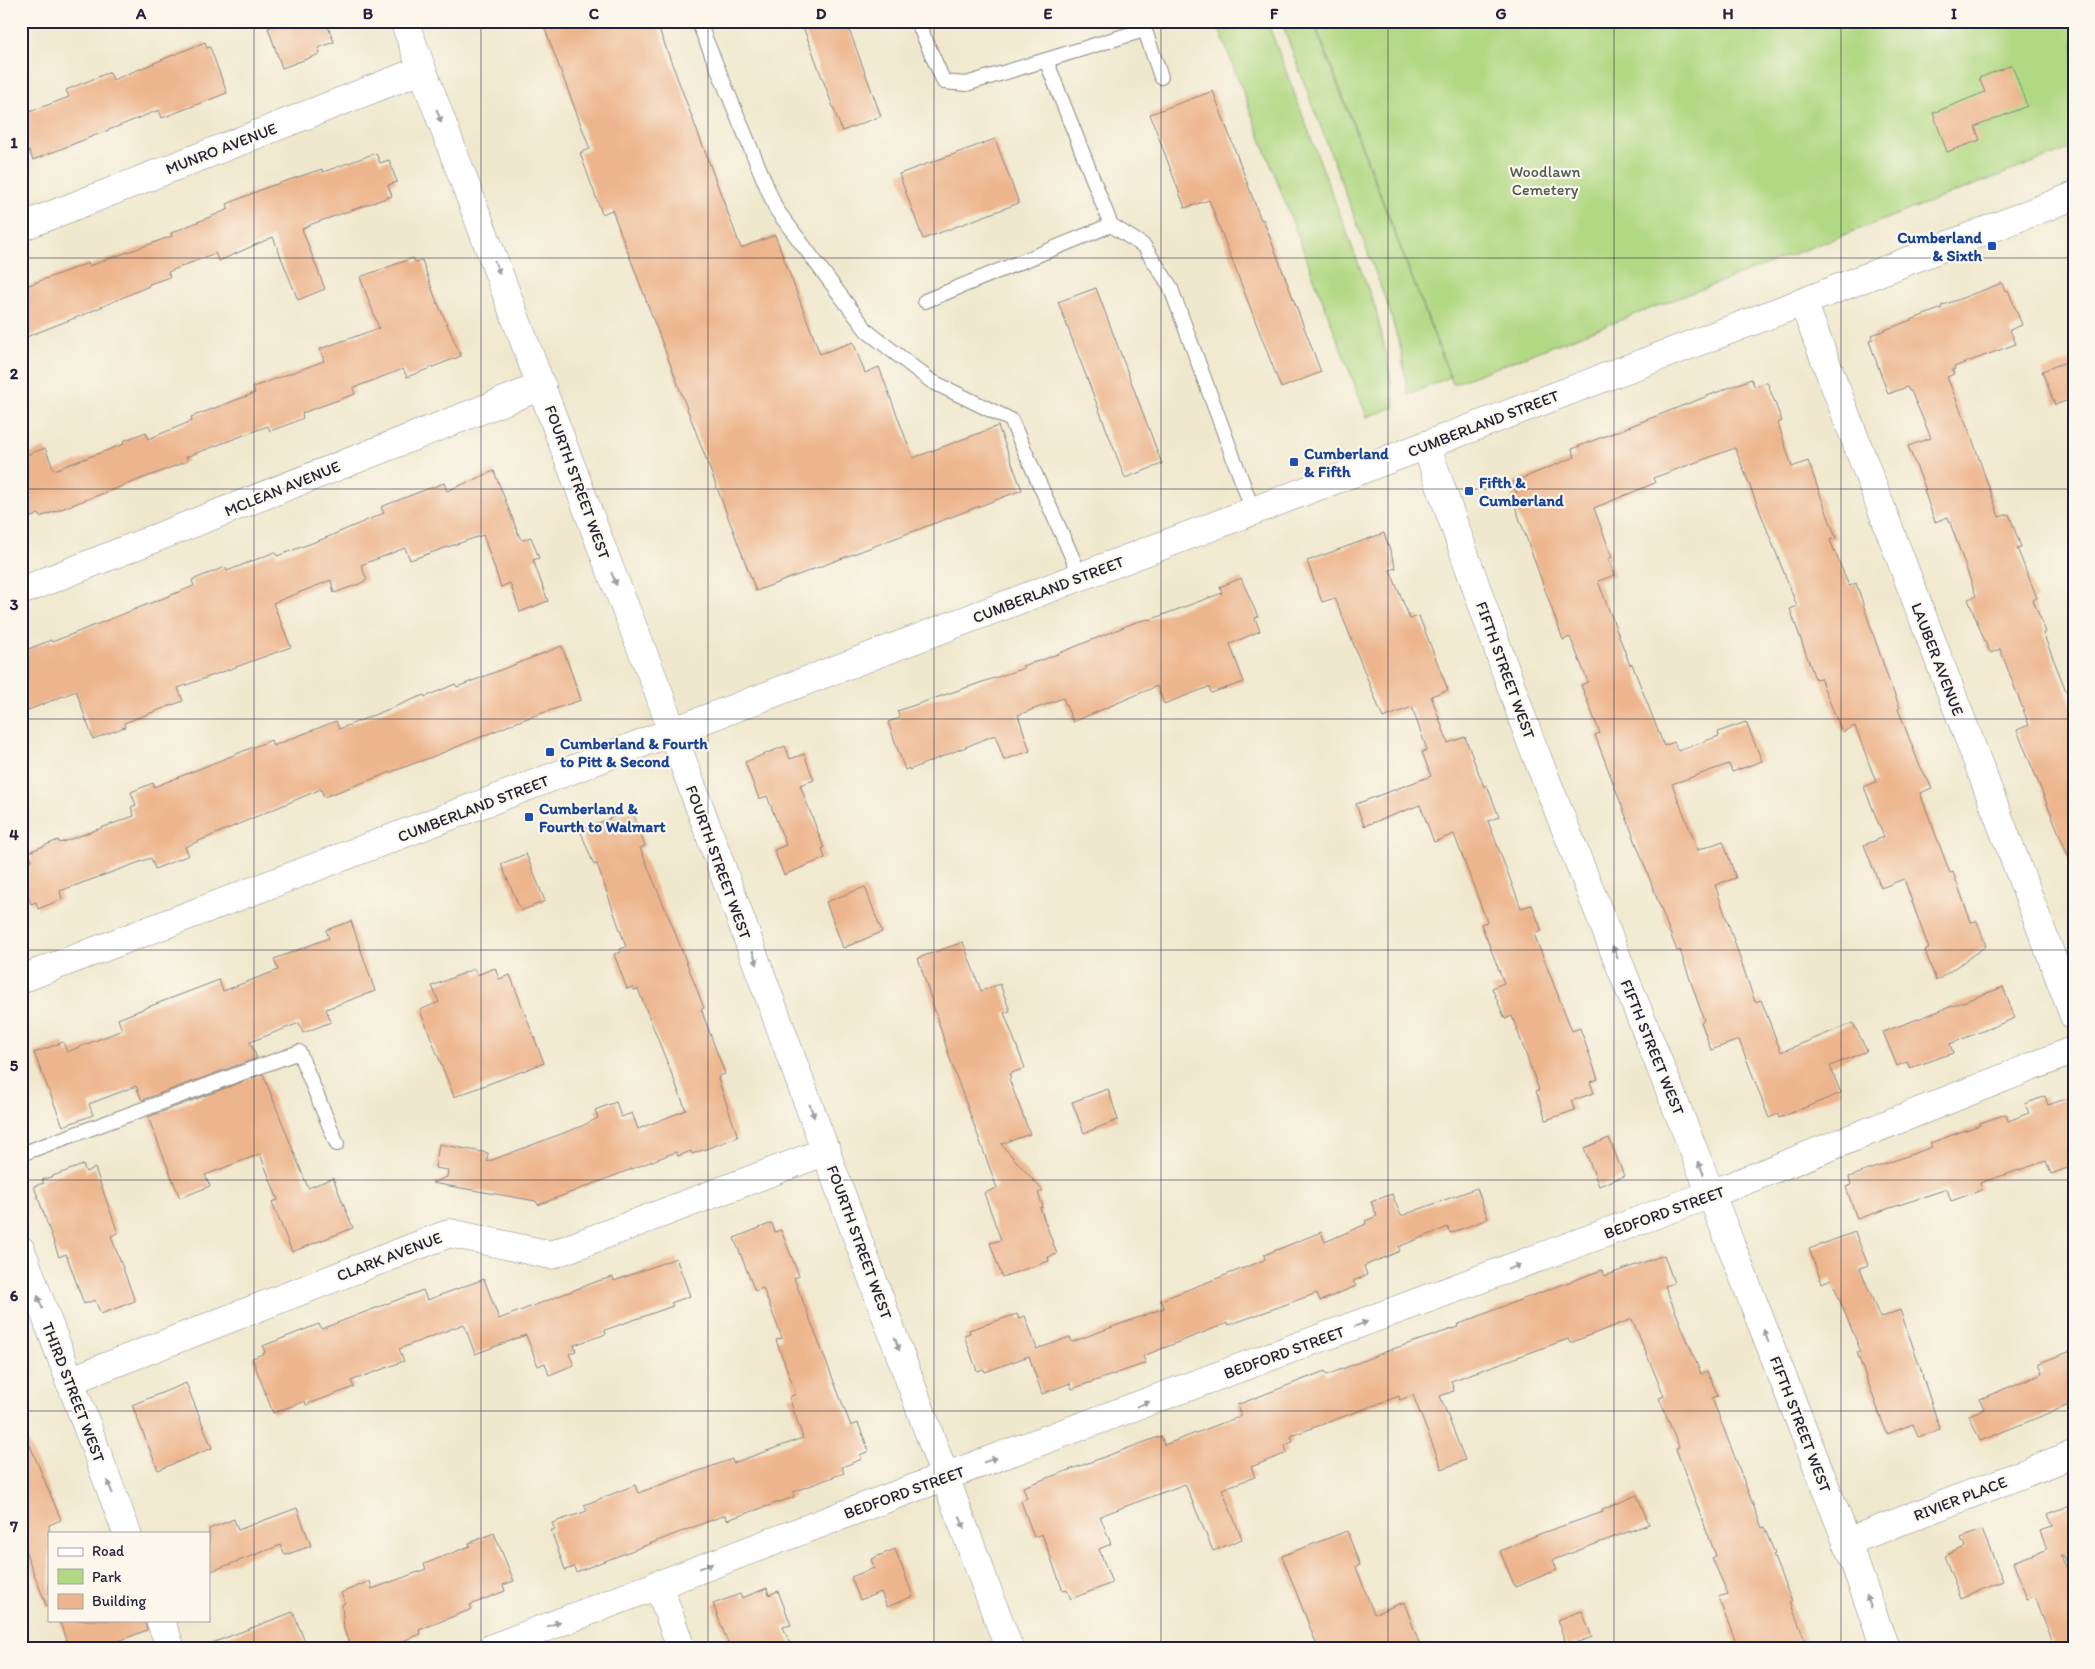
<svg xmlns="http://www.w3.org/2000/svg" width="2095" height="1669" viewBox="0 0 2095 1669" font-family="Itim,sans-serif">
	<style>
		.green { fill: #b1d883; stroke: #6a7d5f }
		.building { fill: #edb58d }
		.lines { fill: none; stroke-linecap: round; stroke-linejoin: round }
		.lane-casing { stroke: #898584; stroke-width: 16 }
		.street-casing { stroke: #898584; stroke-width: 29 }
		.secondary-casing { stroke: #898584; stroke-width: 29 }
		.lane { stroke: #fff; stroke-width: 14 }
		.street { stroke: #fff; stroke-width: 28 }
		.secondary { stroke: #fff; stroke-width: 28 }
		.oneway { fill: #9c9ca7 }
		.grid { fill: none; stroke: #22223b; stroke-width: 1; stroke-opacity: 0.55 }
		.transit-dot { fill: #1a4fb4; stroke: #fbf7ec; stroke-width: 2 }
		.labels { text-anchor: middle; stroke-width: 4.5; stroke-linejoin: round; paint-order: stroke }
		.street-label { font-size: 16px; fill: #22223b; stroke: #fbf7ec }
		.park-label { font-size: 16px; fill: #4d5951; stroke: #fbf7ec }
		.transit-label { font-size: 16px; font-weight: bold; fill: #164399; stroke: #fbf7ec; text-anchor: start }
		.neatline { fill: none; stroke: #22223b; stroke-width: 2 }
		.grid-label { font-size: 16px; text-anchor: middle; font-weight: bold; fill: #22223b }
	</style>
	<rect width="100%" height="100%" fill="#fbf7ec"/>
	<filter id="ink" filterUnits="userSpaceOnUse"><feTurbulence type="fractalNoise" baseFrequency=".02" numOctaves="2"/><feDisplacementMap in="SourceGraphic" scale="10" xChannelSelector="R" yChannelSelector="G"/><feConvolveMatrix kernelMatrix="1 2 1 2 8 2 1 2 1" color-interpolation-filters="sRGB"/></filter>
	<filter id="wash" filterUnits="userSpaceOnUse"><feTurbulence type="fractalNoise" baseFrequency=".0096" numOctaves="4" result="noise"/><feDisplacementMap in="SourceGraphic" scale="20" xChannelSelector="R" yChannelSelector="G"/><feGaussianBlur stdDeviation="1.12" result="paint"/><feColorMatrix in="noise" values="0 0 0 0 0 0 0 0 0 0 0 0 0 0 0 0 0 1.4 0 .05"/><feComposite in="paint" operator="in"/></filter>
	<g filter="url(#wash)">
		<rect width="100%" height="100%" fill="#f0e8ce"/>
		<g class="green">
			<polygon points="1216,21 1267,21 1376,310 1387,358 1395,407 1367,417"/>
			<polygon points="1281,21 1313,21 1450,377 1408,395 1401,350 1388,306"/>
			<polygon points="1314,21 2074,21 2074,147 1453,384"/>
		</g>
		<g id="blocks">
			<g class="building">
				<polygon points="287,21 326,21 334,42 318,48 320,54 282,68 268,28"/>
				<polygon points="542,21 656,21 741,248 775,235 820,354 853,342 865,373 879,367 913,458 998,426 1022,490 756,591 612,210 602,214 580,153 590,149"/>
				<polygon points="801,21 846,21 881,116 842,131"/>
				<polygon points="205,42 207,48 210,47 227,93 162,118 159,110 33,160 29,151 21,153 21,115 69,97 66,90 110,72 113,80"/>
				<polygon points="2012,65 2027,106 1975,127 1980,140 1947,152 1933,113 1985,92 1979,78"/>
				<polygon points="1213,91 1261,220 1263,219 1321,372 1281,388 1209,200 1185,208 1150,114"/>
				<polygon points="995,139 1019,203 923,239 899,174"/>
				<polygon points="376,153 380,163 389,160 397,182 388,185 392,196 312,224 302,229 325,289 298,300 273,237 219,261 215,253 168,272 170,277 149,284 149,286 85,314 21,339 21,288 88,263 89,266 172,236 171,233 229,209 227,204 265,188 322,169 323,172"/>
				<polygon points="413,258 415,262 422,260 435,297 461,356 407,377 403,369 353,388 355,394 302,413 303,418 292,423 270,431 268,426 186,457 188,461 157,473 40,517 39,514 21,521 21,457 45,448 54,470 124,444 123,441 146,432 148,439 192,421 191,417 255,393 253,387 324,361 320,349 379,328 360,277"/>
				<polygon points="2002,283 2005,291 2008,290 2022,325 2010,330 2016,344 1954,367 1955,369 1952,370 1954,374 1947,377 1972,438 1999,517 2009,514 2021,547 2017,548 2037,598 2033,600 2046,632 2043,633 2074,711 2073,868 2017,730 2029,725 2000,649 1991,653 1988,649 1968,599 1976,596 1948,517 1935,522 1924,490 1926,490 1908,446 1931,438 1911,391 1909,391 1907,387 1888,394 1869,341 1873,339 1872,335 1942,308 1941,306"/>
				<polygon points="1096,288 1162,464 1125,478 1058,302"/>
				<polygon points="2074,359 2074,398 2055,405 2042,371"/>
				<polygon points="1751,379 1755,387 1767,382 1782,421 1778,423 1792,467 1808,461 1836,538 1830,540 1849,586 1856,583 1888,678 1900,708 1898,709 1919,764 1932,788 1920,793 1950,873 1953,872 1971,922 1977,921 1986,946 1936,981 1925,950 1929,949 1904,879 1881,888 1864,845 1884,837 1864,787 1876,782 1855,726 1842,732 1820,678 1815,679 1790,609 1797,606 1735,448 1653,478 1655,483 1594,508 1612,557 1608,559 1615,575 1598,581 1620,639 1630,665 1632,664 1664,746 1674,742 1678,751 1719,736 1718,732 1746,722 1762,761 1732,772 1729,764 1672,784 1698,850 1723,841 1736,878 1715,885 1755,1002 1761,1000 1781,1052 1853,1023 1867,1051 1830,1066 1841,1093 1779,1118 1778,1114 1769,1118 1739,1040 1711,1050 1701,1022 1704,1020 1680,950 1677,951 1595,735 1600,733 1581,685 1588,682 1570,637 1563,640 1511,495 1517,493 1513,482 1575,457 1572,449"/>
				<polygon points="494,471 520,538 523,540 531,537 539,558 533,560 548,601 520,612 510,583 501,587 483,535 410,560 405,548 361,565 367,580 359,584 334,593 331,580 273,603 291,647 178,688 183,701 124,723 125,727 93,739 76,691 21,713 21,652 51,640 52,642 194,586 192,580 225,567 227,571 275,552 277,556 323,539 384,513 381,507 414,494 444,483 447,491"/>
				<polygon points="1384,533 1396,568 1390,570 1410,619 1419,616 1448,690 1431,696 1448,743 1465,737 1484,787 1487,785 1499,817 1488,821 1521,908 1532,905 1542,931 1534,934 1572,1031 1580,1028 1598,1079 1590,1082 1594,1093 1571,1101 1575,1110 1546,1120 1536,1091 1539,1090 1512,1016 1505,1019 1492,988 1504,983 1481,924 1487,922 1454,834 1434,842 1420,805 1364,826 1356,804 1431,776 1422,752 1427,750 1412,707 1383,718 1335,598 1322,602 1307,561"/>
				<polygon points="1241,578 1258,617 1255,618 1260,631 1230,644 1244,682 1211,693 1209,687 1164,704 1157,686 1073,722 1063,698 1018,715 1030,751 1004,760 995,735 909,770 909,768 905,770 888,722 900,718 897,711 1024,668 1022,666 1045,659 1136,622 1148,619 1149,620 1222,593 1220,587"/>
				<polygon points="562,646 581,700 522,720 437,755 324,797 321,789 185,847 189,855 155,869 151,858 60,891 62,899 38,909 36,902 31,904 21,878 21,864 32,860 29,852 58,840 60,843 134,816 131,807 136,805 131,792 153,783 154,787 271,740 273,746 336,721 339,729 424,695 425,697 455,684 457,687"/>
				<polygon points="785,746 790,759 804,754 814,780 800,785 824,848 822,849 825,858 784,875 774,850 786,845 767,796 759,799 745,762"/>
				<polygon points="632,810 645,846 640,848 674,930 704,1008 701,1009 725,1074 719,1076 718,1079 738,1137 692,1154 691,1151 678,1156 676,1152 538,1205 536,1201 432,1183 447,1177 448,1170 435,1168 439,1144 488,1153 487,1162 582,1126 598,1118 595,1110 616,1102 621,1117 632,1113 638,1129 686,1110 638,989 634,990 633,987 627,989 614,954 621,952 620,949 626,947 597,864 594,865 580,830"/>
				<polygon points="526,854 545,901 521,911 501,864"/>
				<polygon points="865,887 882,932 843,948 826,902"/>
				<polygon points="351,921 375,991 326,1009 331,1022 303,1033 299,1023 250,1042 257,1058 142,1100 136,1086 89,1104 93,1115 63,1126 34,1053 63,1042 67,1052 122,1030 118,1019 148,1007 219,980 223,991 278,970 274,959 329,938 326,930"/>
				<polygon points="963,942 981,991 1000,984 1010,1011 1004,1013 1025,1068 1009,1074 1011,1078 1009,1079 1030,1134 1001,1144 1043,1191 1038,1193 1043,1207 1040,1208 1057,1254 1048,1257 1049,1261 1002,1277 990,1243 1001,1240 984,1193 997,1188 952,1065 918,958"/>
				<polygon points="495,968 499,979 510,975 544,1063 454,1097 420,1010 439,1002 432,986 474,969 477,975"/>
				<polygon points="2003,987 2015,1018 1950,1044 1953,1053 1910,1068 1907,1062 1897,1066 1883,1032"/>
				<polygon points="263,1074 308,1188 333,1178 353,1228 292,1252 272,1202 278,1200 260,1154 205,1175 210,1186 180,1198 148,1117"/>
				<polygon points="1108,1089 1118,1120 1084,1133 1072,1102"/>
				<polygon points="2045,1096 2048,1105 2074,1096 2074,1151 2067,1153 2073,1166 2051,1174 2046,1161 1980,1183 1982,1190 1951,1201 1947,1189 1857,1219 1846,1187 1851,1185 1849,1177 1932,1147 1930,1143 1980,1125 1980,1123 2006,1114 2008,1121 2029,1113 2025,1104"/>
				<polygon points="1609,1138 1624,1176 1599,1186 1584,1148"/>
				<polygon points="83,1165 86,1172 95,1168 118,1233 111,1236 135,1301 101,1314 95,1300 84,1304 66,1254 59,1257 34,1186 44,1183 42,1180"/>
				<polygon points="1477,1188 1488,1219 1450,1233 1448,1227 1398,1247 1400,1251 1364,1266 1367,1275 1353,1281 1356,1286 1320,1301 1317,1293 1229,1325 1228,1323 1143,1356 1146,1363 1072,1389 1070,1383 1042,1394 1029,1356 985,1372 984,1369 977,1371 964,1335 970,1333 969,1330 1017,1314 1019,1319 1025,1316 1037,1349 1070,1337 1072,1342 1164,1308 1161,1300 1262,1261 1265,1259 1264,1255 1321,1232 1325,1242 1366,1224 1365,1221 1377,1216 1371,1202 1392,1194 1401,1216"/>
				<polygon points="772,1223 775,1232 781,1230 799,1276 794,1278 851,1426 858,1423 869,1451 860,1455 862,1459 842,1467 844,1473 793,1492 794,1497 727,1520 725,1515 576,1572 574,1567 565,1570 551,1530 555,1530 552,1523 587,1511 584,1505 635,1485 638,1493 732,1459 733,1463 803,1438 789,1397 796,1394 776,1340 782,1338 763,1288 755,1291 734,1238"/>
				<polygon points="1855,1232 1868,1265 1860,1268 1880,1318 1900,1310 1923,1375 1922,1375 1940,1429 1918,1437 1913,1424 1887,1434 1857,1353 1861,1352 1831,1279 1822,1283 1809,1249"/>
				<polygon points="1664,1255 1674,1283 1665,1286 1701,1374 1707,1371 1718,1396 1712,1398 1762,1528 1764,1527 1775,1554 1773,1555 1792,1602 1790,1602 1808,1648 1738,1648 1718,1597 1728,1594 1712,1558 1716,1556 1676,1449 1679,1447 1659,1398 1664,1396 1632,1319 1570,1343 1568,1339 1451,1381 1454,1391 1440,1396 1465,1460 1442,1469 1413,1395 1400,1400 1399,1396 1291,1436 1293,1442 1285,1445 1287,1453 1251,1467 1255,1477 1222,1489 1242,1539 1213,1551 1185,1484 1100,1516 1111,1544 1099,1549 1112,1583 1071,1599 1067,1590 1063,1591 1042,1534 1034,1537 1021,1501 1027,1498 1023,1487 1161,1436 1164,1445 1241,1416 1237,1405 1325,1371 1327,1375 1390,1350 1458,1327 1457,1325 1504,1306 1602,1270 1605,1276"/>
				<polygon points="676,1258 690,1296 671,1303 673,1306 605,1330 606,1334 574,1345 576,1351 569,1354 574,1365 549,1375 545,1363 538,1366 526,1335 475,1354 464,1324 399,1349 404,1361 351,1381 354,1387 306,1405 305,1401 273,1413 252,1358 265,1353 263,1346 319,1324 321,1329 423,1290 427,1300 484,1279 499,1319 598,1281 613,1277 614,1281"/>
				<polygon points="2074,1350 2074,1403 1980,1441 1969,1415 1984,1409 1980,1399 2043,1373 2039,1363"/>
				<polygon points="186,1383 212,1448 158,1470 132,1405"/>
				<polygon points="22,1426 61,1520 49,1525 49,1606 47,1607 21,1540"/>
				<polygon points="1637,1495 1649,1524 1553,1560 1557,1570 1515,1587 1500,1551 1542,1533 1603,1512 1602,1510"/>
				<polygon points="2074,1504 2074,1576 2072,1577 2064,1556 2061,1556 2074,1584 2074,1648 2055,1648 2035,1596 2027,1599 2013,1562 2047,1549 2040,1531 2053,1527 2048,1514"/>
				<polygon points="297,1508 311,1546 285,1555 281,1545 209,1572 209,1529 234,1519 238,1530"/>
				<polygon points="1982,1530 2003,1581 1961,1598 1944,1556 1965,1547 1961,1538"/>
				<polygon points="1347,1531 1360,1565 1356,1567 1374,1614 1404,1602 1421,1648 1318,1648 1282,1556"/>
				<polygon points="494,1533 514,1581 503,1585 505,1591 470,1605 472,1609 419,1630 421,1634 384,1648 351,1648 344,1630 342,1605 345,1603 341,1593 370,1581 372,1589 426,1569 424,1564 470,1546 469,1543"/>
				<polygon points="895,1549 913,1596 887,1607 881,1592 860,1600 851,1577 874,1568 871,1559"/>
				<polygon points="767,1588 769,1595 778,1591 791,1625 783,1627 792,1648 730,1648 713,1604 740,1594 742,1598"/>
				<polygon points="1582,1611 1592,1637 1567,1646 1557,1620"/>
				<polygon points="293,1612 305,1642 290,1648 204,1648 204,1646"/>
				<polygon points="59,1620 145,1620 147,1630 101,1648 69,1648"/>
			</g>
		</g>
	</g>
	<g filter="url(#ink)">
		<use href="#blocks" fill-opacity="0" stroke="#898584" stroke-width="1"/>
		<g class="lines">
			<defs>
				<g id="lane">
					<polyline points="698,21 776,209 867,331 931,381 1011,420 1081,577"/>
					<polyline points="917,21 944,82 966,84 1046,60"/>
					<polyline points="1142,22 1161,77"/>
					<polyline points="1144,30 1046,60 1111,225 1144,246 1170,286 1253,511"/>
					<polyline points="925,301 1111,225"/>
					<polyline points="21,1154 299,1052 337,1144"/>
				</g>
				<g id="street">
					<polyline points="404,21 606,559 659,693 672,732"/>
					<polyline points="21,227 421,70"/>
					<polyline points="1803,302 2074,1016"/>
					<polyline points="21,591 542,386"/>
					<polyline points="21,1250 127,1533"/>
					<polyline points="69,1381 450,1233 551,1255 827,1151"/>
					<polyline points="1847,1542 2074,1454"/>
					<polyline points="658,1584 681,1648"/>
					<polyline points="160,1620 171,1648"/>
					<polyline points="492,1648 914,1488 1711,1194 2074,1050"/>
				</g>
				<g id="secondary">
					<polyline points="1426,445 1529,737 1711,1194 1847,1542 1885,1648"/>
					<polyline points="672,732 945,1477 1009,1648"/>
					<polyline points="21,979 1803,302 2074,196"/>
				</g>
			</defs>
			<use href="#lane" class="lane-casing"/>
			<use href="#street" class="street-casing"/>
			<use href="#secondary" class="secondary-casing"/>
			<use href="#lane" class="lane"/>
			<use href="#street" class="street"/>
			<use href="#secondary" class="secondary"/>
		</g>
		<defs><path id="oneway-solid" d="M-6-.8H1V-3.2L6.5 0L1 3.2V.8H-6Z" transform="scale(1.25)"/></defs>
		<g class="oneway">
			<use href="#oneway-solid" transform="translate(439 116) rotate(70)"/>
			<use href="#oneway-solid" transform="translate(497 267) rotate(69)"/>
			<use href="#oneway-solid" transform="translate(614 579) rotate(68)"/>
			<use href="#oneway-solid" transform="translate(1615 952) rotate(-112)"/>
			<use href="#oneway-solid" transform="translate(755 958) rotate(70)"/>
			<use href="#oneway-solid" transform="translate(812 1111) rotate(70)"/>
			<use href="#oneway-solid" transform="translate(1701 1168) rotate(-112)"/>
			<use href="#oneway-solid" transform="translate(1514 1267) rotate(-20)"/>
			<use href="#oneway-solid" transform="translate(40 1302) rotate(-110)"/>
			<use href="#oneway-solid" transform="translate(1361 1324) rotate(-20)"/>
			<use href="#oneway-solid" transform="translate(1766 1336) rotate(-111)"/>
			<use href="#oneway-solid" transform="translate(897 1344) rotate(70)"/>
			<use href="#oneway-solid" transform="translate(1143 1404) rotate(-20)"/>
			<use href="#oneway-solid" transform="translate(990 1460) rotate(-20)"/>
			<use href="#oneway-solid" transform="translate(110 1487) rotate(-111)"/>
			<use href="#oneway-solid" transform="translate(962 1522) rotate(69)"/>
			<use href="#oneway-solid" transform="translate(706 1566) rotate(-20)"/>
			<use href="#oneway-solid" transform="translate(1869 1602) rotate(-110)"/>
			<use href="#oneway-solid" transform="translate(554 1624) rotate(-21)"/>
		</g>
	</g>
	<path class="grid" d="M 254,21 L 254,1648M 481,21 L 481,1648M 708,21 L 708,1648M 934,21 L 934,1648M 1161,21 L 1161,1648M 1388,21 L 1388,1648M 1614,21 L 1614,1648M 1841,21 L 1841,1648M 21,258 L 2074,258M 21,489 L 2074,489M 21,719 L 2074,719M 21,950 L 2074,950M 21,1180 L 2074,1180M 21,1411 L 2074,1411"/>
	<g class="transit-dot">
		<rect x="1987" y="241" width="10" height="10" rx="2.5"/>
		<rect x="1289" y="457" width="10" height="10" rx="2.5"/>
		<rect x="1464" y="486" width="10" height="10" rx="2.5"/>
		<rect x="545" y="747" width="10" height="10" rx="2.5"/>
		<rect x="524" y="812" width="10" height="10" rx="2.5"/>
	</g>
	<g class="labels">
		<g class="street-label">
			<text transform="translate(221 148) rotate(-21)" y="6">MUNRO AVENUE</text>
			<text transform="translate(1483 423) rotate(-21)" y="6">CUMBERLAND STREET</text>
			<text transform="translate(578 482) rotate(70)" y="6">FOURTH STREET WEST</text>
			<text transform="translate(282 488) rotate(-22)" y="6">MCLEAN AVENUE</text>
			<text transform="translate(1048 589) rotate(-21)" y="6">CUMBERLAND STREET</text>
			<text transform="translate(1938 659) rotate(69)" y="6">LAUBER AVENUE</text>
			<text transform="translate(1506 670) rotate(70)" y="6">FIFTH STREET WEST</text>
			<text transform="translate(473 808) rotate(-21)" y="6">CUMBERLAND STREET</text>
			<text transform="translate(719 862) rotate(70)" y="6">FOURTH STREET WEST</text>
			<text transform="translate(1653 1047) rotate(68)" y="6">FIFTH STREET WEST</text>
			<text transform="translate(1664 1212) rotate(-20)" y="6">BEDFORD STREET</text>
			<text transform="translate(860 1242) rotate(70)" y="6">FOURTH STREET WEST</text>
			<text transform="translate(389 1256) rotate(-21)" y="6">CLARK AVENUE</text>
			<text transform="translate(1284 1352) rotate(-20)" y="6">BEDFORD STREET</text>
			<text transform="translate(74 1392) rotate(69)" y="6">THIRD STREET WEST</text>
			<text transform="translate(1801 1424) rotate(69)" y="6">FIFTH STREET WEST</text>
			<text transform="translate(904 1492) rotate(-20)" y="6">BEDFORD STREET</text>
			<text transform="translate(1960 1498) rotate(-21)" y="6">RIVIER PLACE</text>
		</g>
		<g class="park-label">
			<text x="1545" y="177">Woodlawn<tspan x="1545" dy="18">Cemetery</tspan></text>
		</g>
		<g class="transit-label">
			<text x="1982" y="243" text-anchor="end">Cumberland<tspan x="1982" dy="18">&amp; Sixth</tspan></text>
			<text x="1304" y="459">Cumberland<tspan x="1304" dy="18">&amp; Fifth</tspan></text>
			<text x="1479" y="488">Fifth &amp;<tspan x="1479" dy="18">Cumberland</tspan></text>
			<text x="560" y="749">Cumberland &amp; Fourth<tspan x="560" dy="18">to Pitt &amp; Second</tspan></text>
			<text x="539" y="814">Cumberland &amp;<tspan x="539" dy="18">Fourth to Walmart</tspan></text>
		</g>
	</g>
	<rect width="2095" height="1669" fill="none" stroke="#fbf7ec" stroke-width="55"/>
	<rect x="48" y="1532" width="162" height="90" fill="#fbf7ec" stroke="#a4a2a5"/>
	<rect x="58" y="1548" width="25" height="8" fill="#ffffff" stroke="#a4a2a5"/>
	<text x="92" y="1556" font-size="15" fill="#22223b">Road</text>
	<rect x="58" y="1569" width="25" height="15" fill="#b1d883" stroke="#a4a2a5"/>
	<text x="92" y="1582" font-size="15" fill="#22223b">Park</text>
	<rect x="58" y="1594" width="25" height="15" fill="#edb58d" stroke="#a4a2a5"/>
	<text x="92" y="1606" font-size="15" fill="#22223b">Building</text>
	<rect x="28" y="28" width="2040" height="1614" class="neatline"/>
	<g class="grid-label">
		<text x="141" y="19">A</text>
		<text x="368" y="19">B</text>
		<text x="594" y="19">C</text>
		<text x="821" y="19">D</text>
		<text x="1048" y="19">E</text>
		<text x="1274" y="19">F</text>
		<text x="1501" y="19">G</text>
		<text x="1728" y="19">H</text>
		<text x="1954" y="19">I</text>
		<text x="14" y="148">1</text>
		<text x="14" y="379">2</text>
		<text x="14" y="610">3</text>
		<text x="14" y="840">4</text>
		<text x="14" y="1071">5</text>
		<text x="14" y="1301">6</text>
		<text x="14" y="1532">7</text>
	</g>
</svg>
